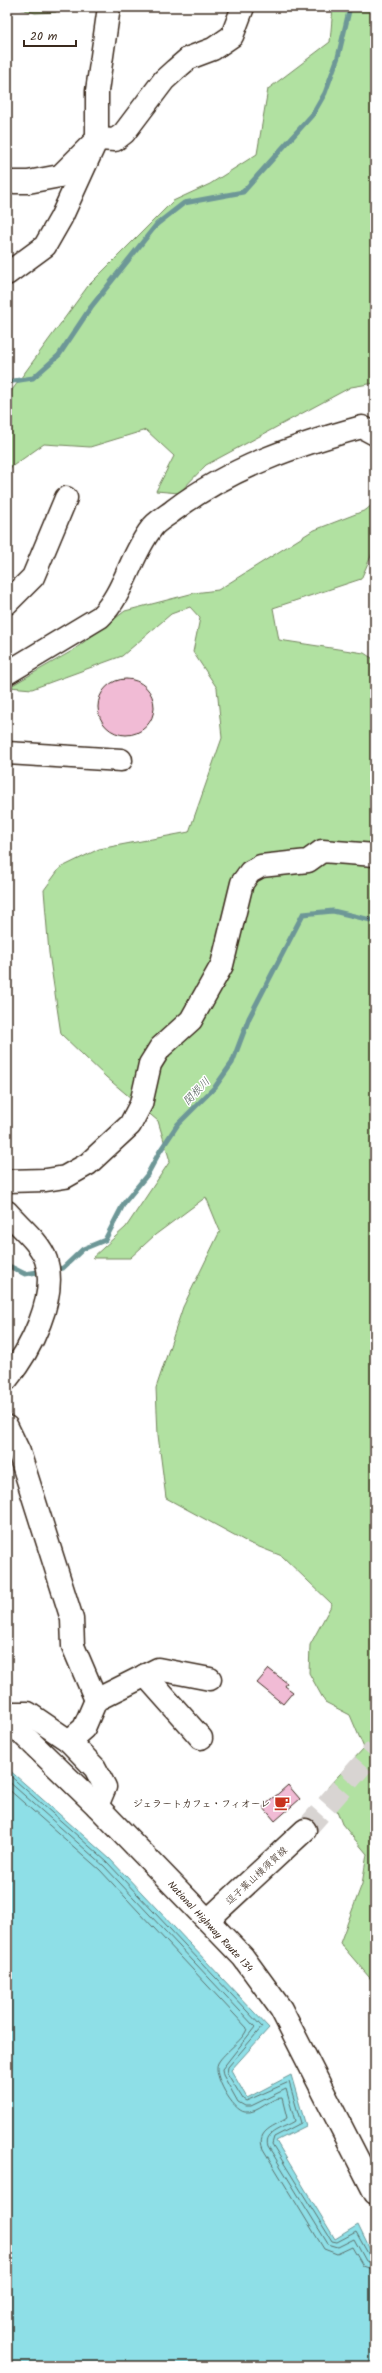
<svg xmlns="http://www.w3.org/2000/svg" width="382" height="2373" viewBox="0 0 382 2373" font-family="Kalam,'Klee One',sans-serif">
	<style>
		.green { fill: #b1e1a1; stroke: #768660 }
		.water { fill: #8edfe7; stroke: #6d9797 }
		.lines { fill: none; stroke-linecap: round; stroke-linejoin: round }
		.shore { stroke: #5c726e; stroke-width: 1 }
		.stream { stroke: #6d9797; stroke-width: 5 }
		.building { fill: #f1bbd5; stroke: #3b2a1e }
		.major-tunnel { stroke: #d8d4d2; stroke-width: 22; stroke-dasharray: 22 11; stroke-linecap: butt }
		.minor-casing { stroke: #3b2a1e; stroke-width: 25 }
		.major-casing { stroke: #3b2a1e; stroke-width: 25 }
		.highway-casing { stroke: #3b2a1e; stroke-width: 25 }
		.minor { stroke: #fff; stroke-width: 22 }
		.major { stroke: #fff; stroke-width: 22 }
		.highway { stroke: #fff; stroke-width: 22 }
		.labels { text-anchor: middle; stroke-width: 3; stroke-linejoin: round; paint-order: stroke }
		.poi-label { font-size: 10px; font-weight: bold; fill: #3b2a1e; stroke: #fff; text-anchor: end }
		.street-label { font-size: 10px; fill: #3b2a1e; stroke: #fff }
		.water-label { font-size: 11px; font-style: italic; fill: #54605a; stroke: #fff }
	</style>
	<rect width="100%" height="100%" fill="#fff"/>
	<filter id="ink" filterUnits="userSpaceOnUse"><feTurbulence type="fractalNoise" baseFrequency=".025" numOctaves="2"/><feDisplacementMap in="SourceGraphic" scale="8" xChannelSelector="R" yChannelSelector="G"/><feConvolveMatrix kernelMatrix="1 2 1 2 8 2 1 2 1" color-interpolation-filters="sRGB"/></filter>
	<g filter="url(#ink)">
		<g class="green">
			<polygon points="15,7 57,7 56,12 35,13"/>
			<polygon points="333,7 375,7 375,383 351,387 206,465 179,493 156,491 174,456 146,430 90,447 44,444 7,470 7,397 88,286 173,201 210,184 257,154 268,89 330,42"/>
			<polygon points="375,502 375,547 361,579 273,608 279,640 364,653 375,660 375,895 372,899 375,900 375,1984 340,1943 362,1884 367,1854 342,1824 328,1787 364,1748 350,1715 325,1702 309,1673 310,1645 332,1604 282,1556 249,1543 166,1498 158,1435 156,1388 183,1307 220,1231 206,1197 155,1235 130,1258 92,1258 126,1227 170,1161 158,1121 106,1077 61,1034 49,953 44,890 60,868 99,849 189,832 222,738 217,688 193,652 200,618 190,607 171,614 122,656 32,689 9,687 72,651 125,611 194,593 218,590 312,531 366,510"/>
		</g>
		<polygon class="water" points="7,1768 110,1859 269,2028 231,2070 247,2098 291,2075 306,2126 276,2141 335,2239 358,2225 375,2260 375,2366 7,2366"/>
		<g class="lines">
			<g class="shore">
				<polyline points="7,1773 107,1862 262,2027 228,2067 227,2073 243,2099 246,2101 289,2082 301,2123 274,2137 272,2144 332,2241 337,2242 356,2232 370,2257 375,2259"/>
				<path d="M 7,1780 L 104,1866 L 255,2027 L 222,2069 L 223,2075 L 238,2102 L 245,2106 L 251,2106 L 286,2089 L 295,2121 C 285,2128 263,2131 268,2146 L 328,2244 L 338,2247 L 354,2239 L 366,2261 L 375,2264"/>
				<path d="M 7,1788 L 100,1870 L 247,2028 C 246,2038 224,2052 218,2063 C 212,2074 233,2111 245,2112 C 259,2114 270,2097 282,2098 L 287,2118 C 276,2126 255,2130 263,2149 L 324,2249 L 337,2254 L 352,2247 L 363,2266 L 375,2270"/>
			</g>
			<g class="stream">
				<polyline points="7,382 33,378 59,355 91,307 157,224 184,203 243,192 313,114 325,93 338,57 350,7"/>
				<polyline points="7,1265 25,1274 44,1271"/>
				<polyline points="54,1270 63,1268 83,1249 105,1240 124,1203 147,1175 160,1151 178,1124 215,1087 232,1063 249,1018 303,914 333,911 375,921"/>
			</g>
		</g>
		<g class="building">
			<circle cx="126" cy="707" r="28"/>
			<polygon points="269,1669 287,1683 285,1686 293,1692 283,1704 257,1683"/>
			<polygon points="288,1785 300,1799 275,1821 263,1807"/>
		</g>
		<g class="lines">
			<polyline class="major-tunnel" points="305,1830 375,1750"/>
			<defs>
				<g id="minor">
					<polyline points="7,182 28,182 60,176 97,139 115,140 124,133 164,80 175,70 189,58 213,49 232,36 243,7"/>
					<polyline points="7,274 45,246 61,218 97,139 97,91 109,7"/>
					<polyline points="7,603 33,577 66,498"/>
					<path d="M 7,673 L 100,617 C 124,594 130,556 151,529 C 156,521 167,516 174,510 C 230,468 296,445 362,427 L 375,434"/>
					<polyline points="7,753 121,760"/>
					<polyline points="7,1181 46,1180 65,1177 88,1164 130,1125 141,1104 150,1064 160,1048 191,1020 222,965 242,883 250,872 261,866 308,861 322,851 375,855"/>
					<path d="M 7,1212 C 19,1226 40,1242 46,1260 C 58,1297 30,1351 7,1379"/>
					<polyline points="7,1427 19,1452 72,1619 73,1646 96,1700"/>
					<polyline points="145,1675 201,1738"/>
					<polyline points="7,1713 28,1713 69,1741 95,1768 105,1787 97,1806"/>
					<polyline points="69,1741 84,1728 96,1700 158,1669 210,1679"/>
				</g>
				<polyline id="major" points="208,1920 305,1830"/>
				<polyline id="highway" points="7,1719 97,1806 243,1957 281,2009 375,2193"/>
			</defs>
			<use href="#minor" class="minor-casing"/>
			<use href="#major" class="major-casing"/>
			<use href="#highway" class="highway-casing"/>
			<use href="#minor" class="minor"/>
			<use href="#major" class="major"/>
			<use href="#highway" class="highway"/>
		</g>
	</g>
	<defs>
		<symbol id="cafe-bare" viewBox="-9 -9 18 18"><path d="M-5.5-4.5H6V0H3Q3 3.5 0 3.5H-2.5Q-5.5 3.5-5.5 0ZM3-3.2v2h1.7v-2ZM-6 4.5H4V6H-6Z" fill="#c8321e" stroke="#fff" stroke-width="2.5" paint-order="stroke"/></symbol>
	</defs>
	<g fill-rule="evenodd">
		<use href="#cafe-bare" x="271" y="1792" width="22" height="22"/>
	</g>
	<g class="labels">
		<g class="poi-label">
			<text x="270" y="1807">ジェラートカフェ・フィオーレ</text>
		</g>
		<g class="street-label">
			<text transform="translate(256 1875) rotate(-43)" y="4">逗子葉山横須賀線</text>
			<text transform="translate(211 1926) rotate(47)" y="4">National Highway Route 134</text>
		</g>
		<g class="water-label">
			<text transform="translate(196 1091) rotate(-46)" y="4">関根川</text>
		</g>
	</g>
	<rect width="382" height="2373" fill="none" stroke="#fff" stroke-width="24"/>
	<rect x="12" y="12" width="358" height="2349" fill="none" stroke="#3b2a1e" stroke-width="1.5" filter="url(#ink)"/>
	<path d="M24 40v6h52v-6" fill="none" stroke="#3b2a1e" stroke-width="2"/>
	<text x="30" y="40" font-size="12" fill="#3b2a1e" stroke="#ffffff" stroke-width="3" paint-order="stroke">20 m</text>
</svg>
